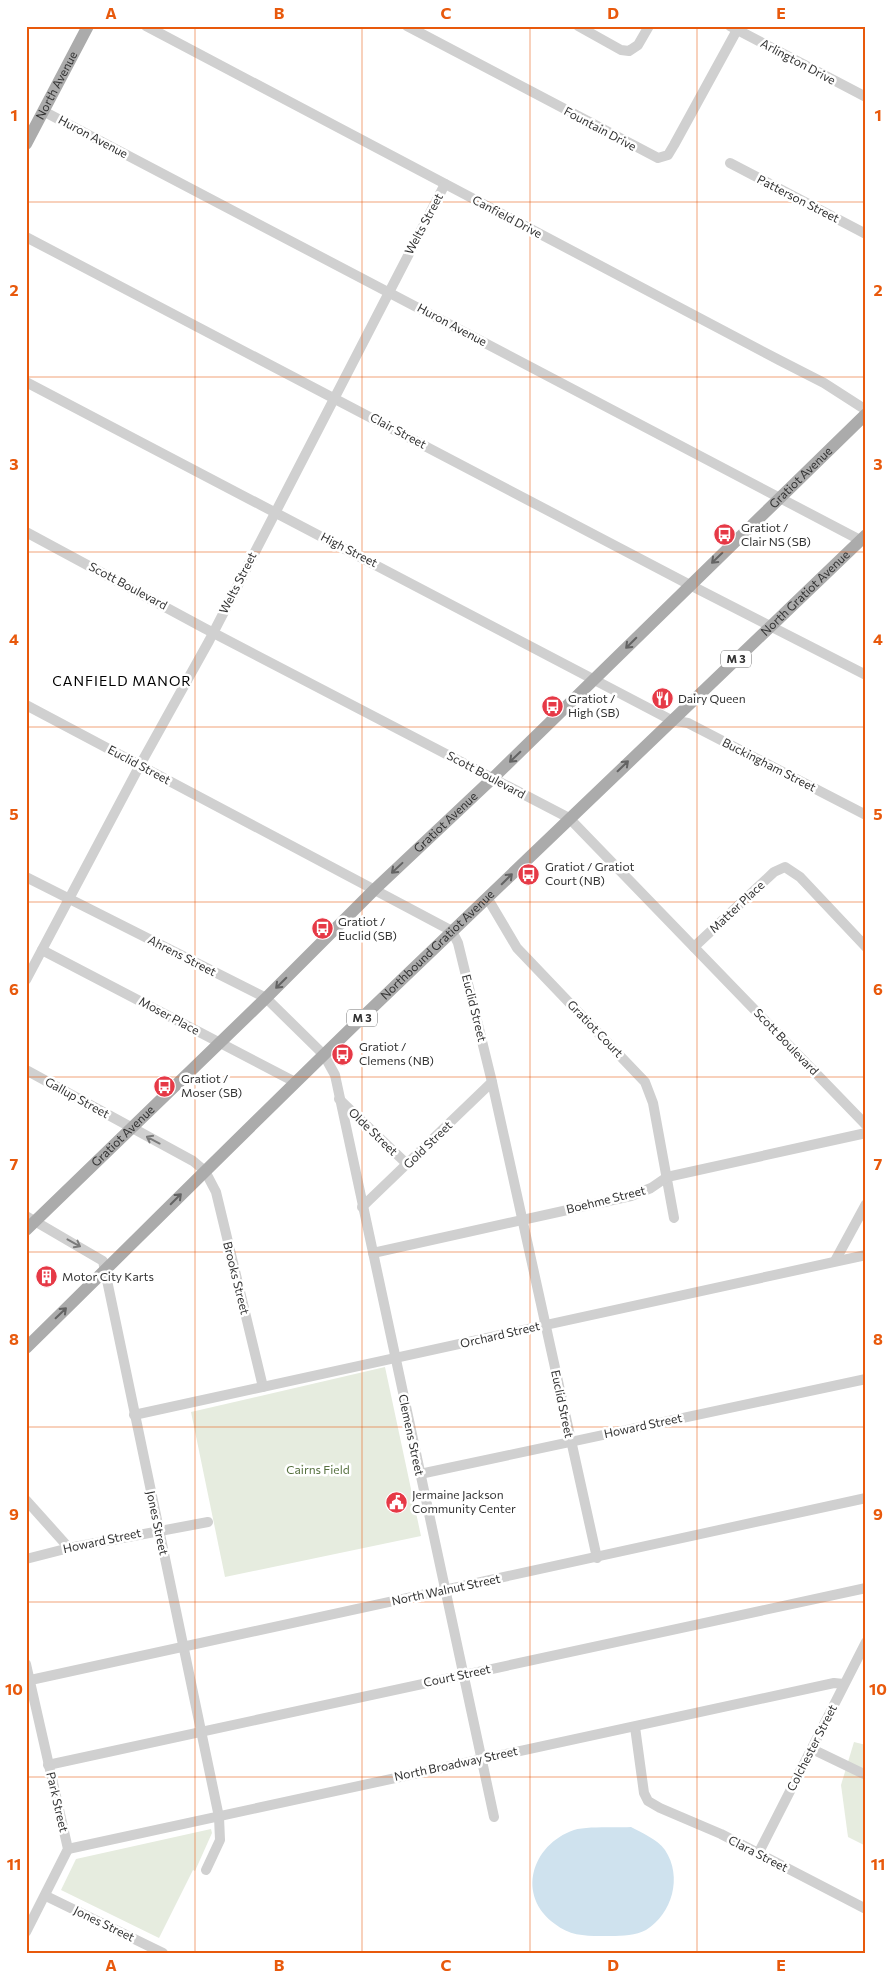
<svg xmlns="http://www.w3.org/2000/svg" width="892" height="1979" viewBox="0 0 892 1979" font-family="Commissioner,sans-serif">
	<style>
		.green { fill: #e6ecdf }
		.water { fill: #cfe2ee }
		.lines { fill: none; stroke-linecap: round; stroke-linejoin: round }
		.minor { stroke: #d0d0d0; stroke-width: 10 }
		.major { stroke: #ababab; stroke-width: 12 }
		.oneway { stroke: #636363 }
		.oneway2 { stroke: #7a7a7a }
		.grid { fill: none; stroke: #e8590c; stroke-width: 1; stroke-opacity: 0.55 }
		.labels { text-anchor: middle; stroke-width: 5; stroke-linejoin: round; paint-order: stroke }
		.shield { fill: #fff; stroke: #707070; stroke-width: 1 }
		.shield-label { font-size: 11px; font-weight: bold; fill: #333 }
		.street-label { font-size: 12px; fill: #333; stroke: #fff }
		.poi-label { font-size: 12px; fill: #333; stroke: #fff; text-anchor: start }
		.park-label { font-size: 12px; fill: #56703f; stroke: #fff }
		.neighbourhood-label { font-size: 14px; letter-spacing: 1px; fill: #000; stroke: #fff }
		.neatline { fill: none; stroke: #e8590c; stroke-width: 2 }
		.grid-label { font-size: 16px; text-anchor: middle; font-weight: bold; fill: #e8590c }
	</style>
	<rect width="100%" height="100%" fill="#fff"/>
	<g class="green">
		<polygon points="385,1367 421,1536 225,1577 191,1412"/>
		<polygon points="854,1742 866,1745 866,1846 848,1837 841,1785"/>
		<polygon points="211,1829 212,1833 195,1871 193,1870 159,1938 61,1890 76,1859"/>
	</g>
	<path class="water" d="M 631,1827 C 642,1833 657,1839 665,1850 C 683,1877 672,1914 646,1930 C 633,1937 615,1936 601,1936 C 583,1936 569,1935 555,1924 C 516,1896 531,1845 574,1830 C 587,1826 616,1828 631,1827 Z"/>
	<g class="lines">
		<g class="minor">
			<polyline points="146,26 779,360 824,383 866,410"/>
			<polyline points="407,26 658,158 668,155 674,145 737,30"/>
			<polyline points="578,26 621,50 629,51 638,45 649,26"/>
			<polyline points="730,26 866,97"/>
			<polyline points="43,111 860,540"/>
			<polyline points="730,163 866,234"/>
			<polyline points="26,237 690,585 866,675"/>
			<polyline points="26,382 671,720 688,723 866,815"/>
			<polyline points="26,532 204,628 569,818 866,1125"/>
			<polyline points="26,705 452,931 458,943 492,1082 597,1558"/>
			<polyline points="26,877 266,998 324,1055 335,1075 494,1817"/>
			<polyline points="488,899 517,948 645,1082 653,1103 674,1218"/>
			<polyline points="694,947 774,872 785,867 800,877 866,947"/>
			<polyline points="42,950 295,1082"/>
			<polyline points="26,980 140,765 209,641 445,184"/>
			<polyline points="26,1070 193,1161 205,1171 216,1192 263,1387"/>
			<polyline points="339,1099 408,1165"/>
			<polyline points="362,1207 492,1082"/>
			<polyline points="26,1216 103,1261 219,1817 220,1840 206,1870"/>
			<polyline points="373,1253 631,1196 651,1188 667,1177 866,1133"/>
			<polyline points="835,1261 866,1204"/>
			<polyline points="134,1415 866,1255"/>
			<polyline points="420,1474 866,1379"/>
			<polyline points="26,1500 69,1548"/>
			<polyline points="26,1559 69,1548 208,1522"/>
			<polyline points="26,1664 68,1849 26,1932"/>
			<polyline points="26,1681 866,1498"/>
			<polyline points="635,1727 644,1793 648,1801 660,1808 721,1834 866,1909"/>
			<polyline points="812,1749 866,1775"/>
			<polyline points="48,1765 866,1588"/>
			<polyline points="68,1849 834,1683 844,1684"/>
			<polyline points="758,1854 866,1642"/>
			<polyline points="46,1896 163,1953"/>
		</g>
		<g class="major">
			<path id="s1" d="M 26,144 L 88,26"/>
			<path id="s2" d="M 26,1230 L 266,998 L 375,889 L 493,778 L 866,414"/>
			<path id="s3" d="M 26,1348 C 141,1235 254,1122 370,1010 C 534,851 701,694 866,535"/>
		</g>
	</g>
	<defs><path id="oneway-shaft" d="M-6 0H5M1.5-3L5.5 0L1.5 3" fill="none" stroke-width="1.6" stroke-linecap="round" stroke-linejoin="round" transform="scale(1.25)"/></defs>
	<g class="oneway">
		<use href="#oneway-shaft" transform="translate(717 558) rotate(136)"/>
		<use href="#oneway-shaft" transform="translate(631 643) rotate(135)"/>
		<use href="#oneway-shaft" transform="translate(515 757) rotate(136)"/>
		<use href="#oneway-shaft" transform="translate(623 766) rotate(-44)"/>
		<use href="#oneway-shaft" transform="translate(397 868) rotate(137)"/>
		<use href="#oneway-shaft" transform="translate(507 879) rotate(-45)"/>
		<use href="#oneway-shaft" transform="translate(281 983) rotate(135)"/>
		<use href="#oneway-shaft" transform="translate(176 1199) rotate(-45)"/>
		<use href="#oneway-shaft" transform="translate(61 1313) rotate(-44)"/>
	</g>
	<g class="oneway2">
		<use href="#oneway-shaft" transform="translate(153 1140) rotate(-152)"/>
		<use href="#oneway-shaft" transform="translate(74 1243) rotate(29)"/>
	</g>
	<path class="grid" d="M 195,26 L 195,1953M 362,26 L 362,1953M 530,26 L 530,1953M 697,26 L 697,1953M 26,202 L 866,202M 26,377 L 866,377M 26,552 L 866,552M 26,727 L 866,727M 26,902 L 866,902M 26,1077 L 866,1077M 26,1252 L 866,1252M 26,1427 L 866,1427M 26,1602 L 866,1602M 26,1777 L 866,1777"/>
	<defs>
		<symbol id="bus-disc" viewBox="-11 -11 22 22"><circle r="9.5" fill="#e63946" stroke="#fff"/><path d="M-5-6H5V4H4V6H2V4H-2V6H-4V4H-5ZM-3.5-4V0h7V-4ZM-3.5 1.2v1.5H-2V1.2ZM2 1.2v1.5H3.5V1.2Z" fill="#fff"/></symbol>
		<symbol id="restaurant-disc" viewBox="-11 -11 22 22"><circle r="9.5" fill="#e63946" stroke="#fff"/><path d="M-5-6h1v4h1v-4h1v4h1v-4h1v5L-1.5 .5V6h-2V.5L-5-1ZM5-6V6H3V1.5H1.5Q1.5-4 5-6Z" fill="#fff"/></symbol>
		<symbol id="building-disc" viewBox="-11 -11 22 22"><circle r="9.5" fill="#e63946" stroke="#fff"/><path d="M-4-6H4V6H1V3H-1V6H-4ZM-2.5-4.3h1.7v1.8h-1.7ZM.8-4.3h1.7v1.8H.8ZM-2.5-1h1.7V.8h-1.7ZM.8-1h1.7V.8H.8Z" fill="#fff"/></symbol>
		<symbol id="civic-disc" viewBox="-11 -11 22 22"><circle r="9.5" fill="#e63946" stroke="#fff"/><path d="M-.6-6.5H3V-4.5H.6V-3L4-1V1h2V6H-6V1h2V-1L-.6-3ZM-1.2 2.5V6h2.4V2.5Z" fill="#fff"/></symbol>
	</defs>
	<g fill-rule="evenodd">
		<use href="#bus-disc" x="712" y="522" width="25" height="25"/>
		<use href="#restaurant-disc" x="650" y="686" width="25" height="25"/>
		<use href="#bus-disc" x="540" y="694" width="25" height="25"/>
		<use href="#bus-disc" x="516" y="862" width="25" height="25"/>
		<use href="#bus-disc" x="310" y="916" width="25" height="25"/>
		<use href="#bus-disc" x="330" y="1042" width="25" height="25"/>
		<use href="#bus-disc" x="152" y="1074" width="25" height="25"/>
		<use href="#building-disc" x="34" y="1264" width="25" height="25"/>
		<use href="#civic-disc" x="384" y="1490" width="25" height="25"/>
	</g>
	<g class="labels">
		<g class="shield">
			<rect x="721" y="650.5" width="30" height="17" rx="4"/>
			<rect x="347" y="1009.5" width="30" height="17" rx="4"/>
		</g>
		<g class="shield-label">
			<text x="736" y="663">M 3</text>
			<text x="362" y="1022">M 3</text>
		</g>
		<g class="street-label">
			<text transform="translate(798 62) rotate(28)" y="4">Arlington Drive</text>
			<text dy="4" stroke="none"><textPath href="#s1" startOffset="66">North Avenue</textPath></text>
			<text transform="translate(600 129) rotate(28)" y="4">Fountain Drive</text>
			<text transform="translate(93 137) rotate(28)" y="4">Huron Avenue</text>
			<text transform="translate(798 199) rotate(27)" y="4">Patterson Street</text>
			<text transform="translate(507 217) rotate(28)" y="4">Canfield Drive</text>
			<text transform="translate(424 224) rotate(-62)" y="4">Welts Street</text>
			<text transform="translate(452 325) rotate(28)" y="4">Huron Avenue</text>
			<text transform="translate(398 431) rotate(28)" y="4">Clair Street</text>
			<text dy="4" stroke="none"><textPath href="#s2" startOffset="1080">Gratiot Avenue</textPath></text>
			<text transform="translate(349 550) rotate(27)" y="4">High Street</text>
			<text transform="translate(238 583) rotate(-63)" y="4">Welts Street</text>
			<text transform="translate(128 586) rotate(28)" y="4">Scott Boulevard</text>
			<text dy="4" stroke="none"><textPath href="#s3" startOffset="1085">North Gratiot Avenue</textPath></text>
			<text transform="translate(139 765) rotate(28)" y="4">Euclid Street</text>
			<text transform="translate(769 765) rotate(27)" y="4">Buckingham Street</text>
			<text transform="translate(486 775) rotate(28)" y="4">Scott Boulevard</text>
			<text dy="4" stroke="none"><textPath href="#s2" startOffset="585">Gratiot Avenue</textPath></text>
			<text transform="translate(737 907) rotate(-43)" y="4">Matter Place</text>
			<text dy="4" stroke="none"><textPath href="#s3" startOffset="576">Northbound Gratiot Avenue</textPath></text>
			<text transform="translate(182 956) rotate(27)" y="4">Ahrens Street</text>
			<text transform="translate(474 1008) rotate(76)" y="4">Euclid Street</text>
			<text transform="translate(169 1016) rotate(28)" y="4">Moser Place</text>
			<text transform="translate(595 1029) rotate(46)" y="4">Gratiot Court</text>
			<text transform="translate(786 1042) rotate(46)" y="4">Scott Boulevard</text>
			<text transform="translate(77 1098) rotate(29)" y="4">Gallup Street</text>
			<text transform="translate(373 1132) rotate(44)" y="4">Olde Street</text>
			<text dy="4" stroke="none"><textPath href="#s2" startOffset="135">Gratiot Avenue</textPath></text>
			<text transform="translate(428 1145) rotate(-44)" y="4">Gold Street</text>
			<text transform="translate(606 1200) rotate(-14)" y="4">Boehme Street</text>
			<text transform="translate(236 1278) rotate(76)" y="4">Brooks Street</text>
			<text transform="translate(500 1335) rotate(-13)" y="4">Orchard Street</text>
			<text transform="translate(562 1404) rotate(78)" y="4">Euclid Street</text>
			<text transform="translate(643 1426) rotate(-12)" y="4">Howard Street</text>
			<text transform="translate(411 1435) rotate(78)" y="4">Clemens Street</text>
			<text transform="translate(157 1523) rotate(78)" y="4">Jones Street</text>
			<text transform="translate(102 1541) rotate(-12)" y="4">Howard Street</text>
			<text transform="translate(446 1590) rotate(-12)" y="4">North Walnut Street</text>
			<text transform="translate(457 1676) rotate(-12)" y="4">Court Street</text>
			<text transform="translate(812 1748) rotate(-63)" y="4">Colchester Street</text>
			<text transform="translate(456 1764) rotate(-12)" y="4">North Broadway Street</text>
			<text transform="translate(57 1802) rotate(77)" y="4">Park Street</text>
			<text transform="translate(758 1854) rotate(27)" y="4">Clara Street</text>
			<text transform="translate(104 1924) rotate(26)" y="4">Jones Street</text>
		</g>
		<g class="poi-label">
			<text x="741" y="532">Gratiot /<tspan x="741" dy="14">Clair NS (SB)</tspan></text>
			<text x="568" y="703">Gratiot /<tspan x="568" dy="14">High (SB)</tspan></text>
			<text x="678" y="703">Dairy Queen</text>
			<text x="545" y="871">Gratiot / Gratiot<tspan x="545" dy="14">Court (NB)</tspan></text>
			<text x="338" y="926">Gratiot /<tspan x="338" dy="14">Euclid (SB)</tspan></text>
			<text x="359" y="1051">Gratiot /<tspan x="359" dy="14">Clemens (NB)</tspan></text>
			<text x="181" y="1083">Gratiot /<tspan x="181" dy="14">Moser (SB)</tspan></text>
			<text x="62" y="1281">Motor City Karts</text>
			<text x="412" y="1499">Jermaine Jackson<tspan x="412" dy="14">Community Center</tspan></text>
		</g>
		<g class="park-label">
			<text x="318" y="1474">Cairns Field</text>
		</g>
		<g class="neighbourhood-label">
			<text x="122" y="686">CANFIELD MANOR</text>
		</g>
	</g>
	<rect width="892" height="1979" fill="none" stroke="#ffffff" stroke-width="55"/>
	<rect x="28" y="28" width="836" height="1924" class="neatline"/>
	<g class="grid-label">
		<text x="111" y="19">A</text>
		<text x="279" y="19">B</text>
		<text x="446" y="19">C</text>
		<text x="613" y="19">D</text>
		<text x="781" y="19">E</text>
		<text x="14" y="121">1</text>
		<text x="878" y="121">1</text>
		<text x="14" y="296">2</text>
		<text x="878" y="296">2</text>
		<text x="14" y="470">3</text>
		<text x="878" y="470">3</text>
		<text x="14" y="645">4</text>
		<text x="878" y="645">4</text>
		<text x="14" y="820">5</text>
		<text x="878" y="820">5</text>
		<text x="14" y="995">6</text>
		<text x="878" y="995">6</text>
		<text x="14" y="1170">7</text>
		<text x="878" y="1170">7</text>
		<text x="14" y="1345">8</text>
		<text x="878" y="1345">8</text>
		<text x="14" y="1520">9</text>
		<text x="878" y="1520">9</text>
		<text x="14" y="1695">10</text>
		<text x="878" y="1695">10</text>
		<text x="14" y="1870">11</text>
		<text x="878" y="1870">11</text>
		<text x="111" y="1971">A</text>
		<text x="279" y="1971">B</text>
		<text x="446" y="1971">C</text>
		<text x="613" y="1971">D</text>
		<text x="781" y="1971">E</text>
	</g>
</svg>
